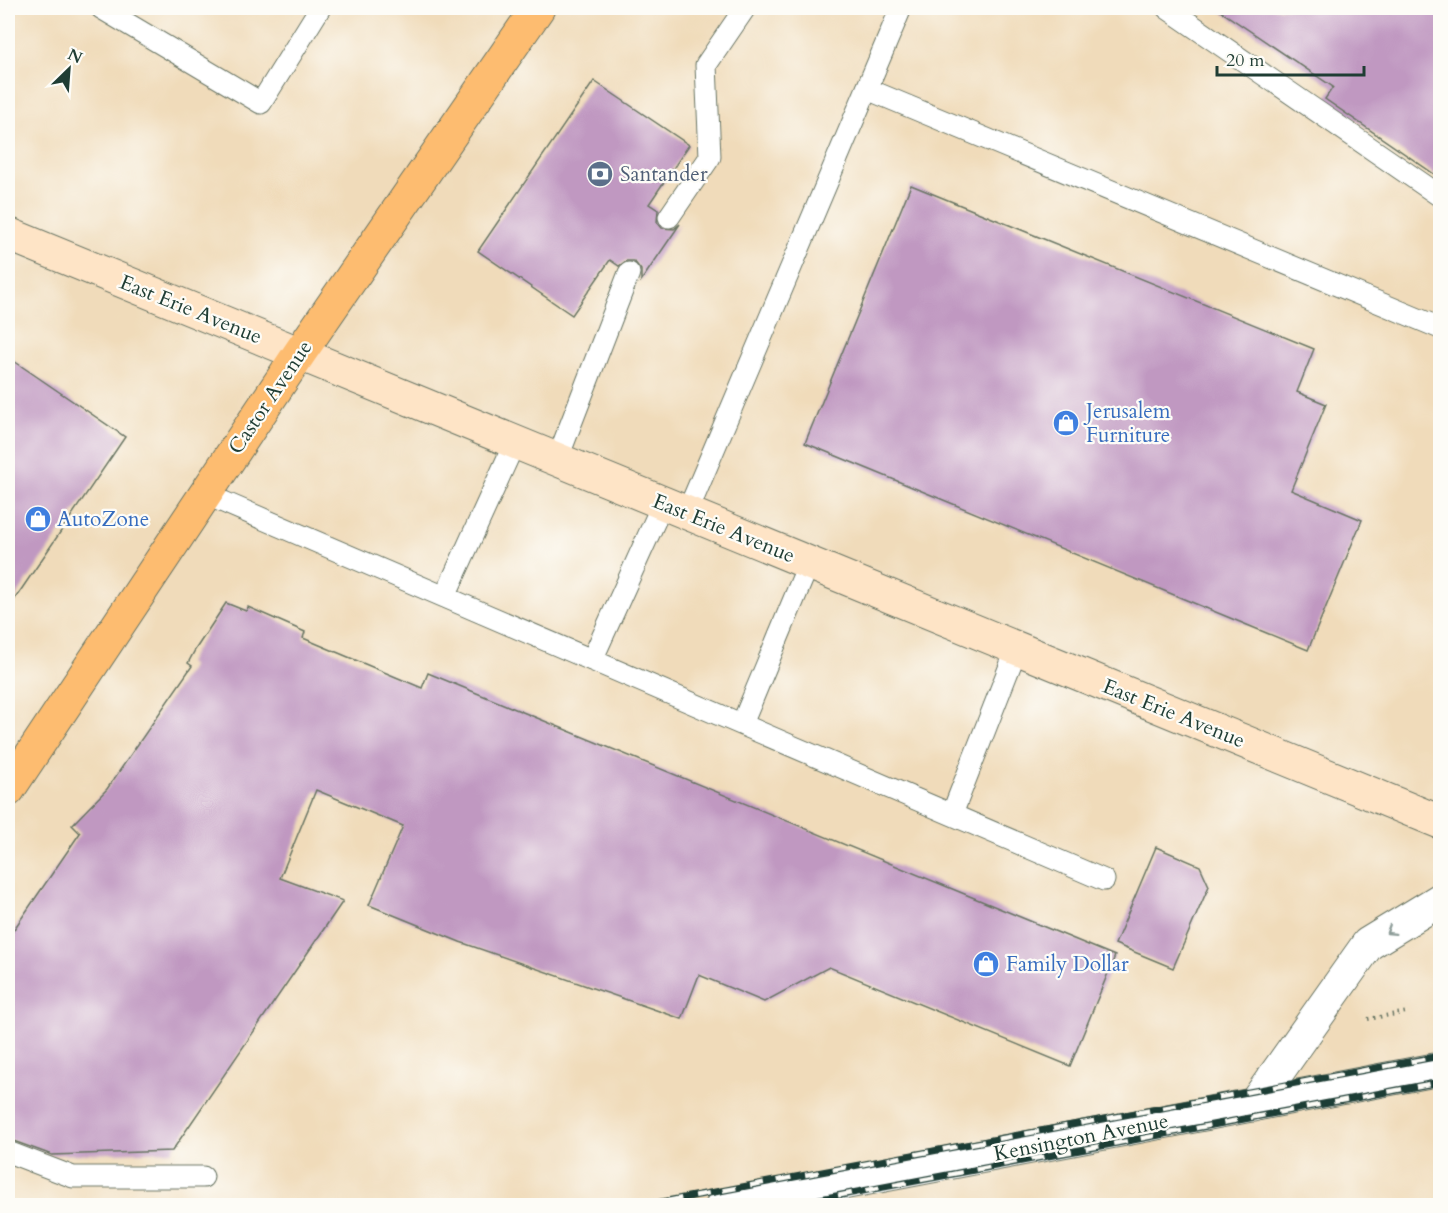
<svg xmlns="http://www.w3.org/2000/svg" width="1448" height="1213" viewBox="0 0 1448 1213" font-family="Cardo,serif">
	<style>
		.building { fill: #c098c1 }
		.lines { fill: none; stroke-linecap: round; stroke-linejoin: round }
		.service-casing { stroke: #687463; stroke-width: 23 }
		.tertiary-casing { stroke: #687463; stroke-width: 35 }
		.secondary-casing { stroke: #687463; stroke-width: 35 }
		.primary-casing { stroke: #687463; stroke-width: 35 }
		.path { stroke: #687463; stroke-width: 4; stroke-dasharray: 1.5 4.5; stroke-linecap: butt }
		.service { stroke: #fff; stroke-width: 21 }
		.tertiary { stroke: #fff; stroke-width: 33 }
		.secondary { stroke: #fee4c6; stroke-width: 33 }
		.primary { stroke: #fdbc70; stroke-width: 33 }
		.rail-casing { stroke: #1f3d34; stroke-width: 7 }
		.rail { stroke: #fdfcf7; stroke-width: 4.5; stroke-dasharray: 14; stroke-linecap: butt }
		.oneway { stroke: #8f9e9a }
		.labels { text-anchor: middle; stroke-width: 4.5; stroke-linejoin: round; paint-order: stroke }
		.service-label { font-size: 21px; fill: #4e5e75; stroke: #fdfcf7; text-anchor: start }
		.street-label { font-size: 21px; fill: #1f3d34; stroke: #fdfcf7 }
		.shop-label { font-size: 21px; fill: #366cbe; stroke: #fdfcf7; text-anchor: start }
	</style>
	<rect width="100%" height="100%" fill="#fdfcf7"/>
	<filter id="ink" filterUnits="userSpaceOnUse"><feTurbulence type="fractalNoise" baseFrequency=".0167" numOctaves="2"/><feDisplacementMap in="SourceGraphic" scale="12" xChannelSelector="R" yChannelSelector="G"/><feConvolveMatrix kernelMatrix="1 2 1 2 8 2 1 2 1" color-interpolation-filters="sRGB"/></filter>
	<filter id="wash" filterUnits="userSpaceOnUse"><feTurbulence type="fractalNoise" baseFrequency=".008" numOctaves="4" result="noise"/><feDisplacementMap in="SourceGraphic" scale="24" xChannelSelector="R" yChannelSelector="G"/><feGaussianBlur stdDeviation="1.35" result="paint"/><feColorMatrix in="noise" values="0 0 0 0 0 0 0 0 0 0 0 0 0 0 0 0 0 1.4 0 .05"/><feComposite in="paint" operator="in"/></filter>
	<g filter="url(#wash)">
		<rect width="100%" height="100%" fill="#f0dbba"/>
		<g id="blocks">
			<g class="building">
				<polygon points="1216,8 1440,8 1440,178 1325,99 1333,87"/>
				<polygon points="594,81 689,145 649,204 658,210 657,222 662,228 674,229 680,224 641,281 641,270 634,261 626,261 619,266 610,260 572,315 478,251"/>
				<polygon points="911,185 1314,349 1297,392 1326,404 1291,490 1362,520 1308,650 805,443"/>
				<polygon points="8,357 125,437 8,609"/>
				<polygon points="226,603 246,611 248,607 305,632 303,638 422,688 428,673 1115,956 1070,1066 829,967 764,1002 699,975 682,1019 460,942 369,905 403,826 316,790 280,878 343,901 172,1151 52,1155 8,1139 8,938 80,833 72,825 107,789 192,666 188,663 195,650"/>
				<polygon points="1156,847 1200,866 1209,886 1173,968 1115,944"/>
			</g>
		</g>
	</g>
	<g filter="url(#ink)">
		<use href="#blocks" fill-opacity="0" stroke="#687463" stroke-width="1.5"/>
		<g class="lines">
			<defs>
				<g id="service">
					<polyline points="101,8 261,103 320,8"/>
					<polyline points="1167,8 1440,196"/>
					<polyline points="867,89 1440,328"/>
					<polyline points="669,217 710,157 706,65 745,8"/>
					<polyline points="557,460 629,273"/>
					<polyline points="205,494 1104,880"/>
					<polyline points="687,513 901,8"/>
					<polyline points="445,596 515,442"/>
					<polyline points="592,660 663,503"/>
					<polyline points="742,724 809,563"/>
					<polyline points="952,814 1017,648"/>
					<polyline points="8,1152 73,1177 203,1177"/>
				</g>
				<g id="tertiary">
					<polyline points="1254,1105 1368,944 1440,900"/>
					<polyline points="722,1206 1440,1069"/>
				</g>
				<polyline id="secondary" points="8,234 1440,822"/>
				<polyline id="primary" points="8,790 299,354 538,8"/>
			</defs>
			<use href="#service" class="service-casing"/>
			<use href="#tertiary" class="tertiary-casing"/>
			<use href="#secondary" class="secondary-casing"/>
			<use href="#primary" class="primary-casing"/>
			<polyline class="path" points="1368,1019 1407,1012"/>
			<use href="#service" class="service"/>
			<use href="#tertiary" class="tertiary"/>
			<use href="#secondary" class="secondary"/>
			<use href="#primary" class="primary"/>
			<defs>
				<g id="rail">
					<polyline points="640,1206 1440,1056"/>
					<polyline points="783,1206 1440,1082"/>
				</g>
			</defs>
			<use href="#rail" class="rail-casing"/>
			<use href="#rail" class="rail"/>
		</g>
		<defs><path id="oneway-chevron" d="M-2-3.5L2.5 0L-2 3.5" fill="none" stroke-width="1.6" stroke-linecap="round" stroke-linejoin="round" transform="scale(1.5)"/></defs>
		<use class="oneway" href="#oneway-chevron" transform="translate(1390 931) rotate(148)"/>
	</g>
	<defs>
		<symbol id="bank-disc" viewBox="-11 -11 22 22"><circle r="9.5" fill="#5c6f8a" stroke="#fdfcf7"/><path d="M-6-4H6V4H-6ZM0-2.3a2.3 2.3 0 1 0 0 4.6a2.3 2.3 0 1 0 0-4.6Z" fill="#fff"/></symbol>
		<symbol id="shop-disc" viewBox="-11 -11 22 22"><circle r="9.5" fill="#3f7fe0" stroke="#fdfcf7"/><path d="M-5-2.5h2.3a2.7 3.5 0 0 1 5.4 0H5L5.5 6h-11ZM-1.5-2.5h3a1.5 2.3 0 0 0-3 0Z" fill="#fff"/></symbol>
	</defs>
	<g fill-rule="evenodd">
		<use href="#bank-disc" x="585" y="159" width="30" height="30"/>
		<use href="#shop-disc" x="1051" y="408" width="30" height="30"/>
		<use href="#shop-disc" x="23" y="504" width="30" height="30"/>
		<use href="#shop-disc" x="971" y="949" width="30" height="30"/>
	</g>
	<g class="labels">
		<g class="service-label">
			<text x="620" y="181">Santander</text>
		</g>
		<g class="street-label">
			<text transform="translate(191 309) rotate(22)" y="7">East Erie Avenue</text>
			<text transform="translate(270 397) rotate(-56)" y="7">Castor Avenue</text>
			<text transform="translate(724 528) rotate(22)" y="7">East Erie Avenue</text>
			<text transform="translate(1174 713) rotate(22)" y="7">East Erie Avenue</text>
			<text transform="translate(1081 1137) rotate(-11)" y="7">Kensington Avenue</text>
		</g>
		<g class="shop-label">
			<text x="1086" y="418">Jerusalem<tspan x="1086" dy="24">Furniture</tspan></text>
			<text x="57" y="526">AutoZone</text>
			<text x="1006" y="971">Family Dollar</text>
		</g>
	</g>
	<rect width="1448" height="1213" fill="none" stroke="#fdfcf7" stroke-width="30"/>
	<g transform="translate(69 69) rotate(25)" stroke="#fdfcf7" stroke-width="4.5" paint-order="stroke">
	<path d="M0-4.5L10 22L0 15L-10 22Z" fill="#1f3d34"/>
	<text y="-9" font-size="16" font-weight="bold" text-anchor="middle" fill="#1f3d34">N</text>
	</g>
	<path d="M1217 66v9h147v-9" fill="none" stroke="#1f3d34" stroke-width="3"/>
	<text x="1226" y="66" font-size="18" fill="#1f3d34" stroke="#fdfcf7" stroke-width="4.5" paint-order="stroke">20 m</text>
</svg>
